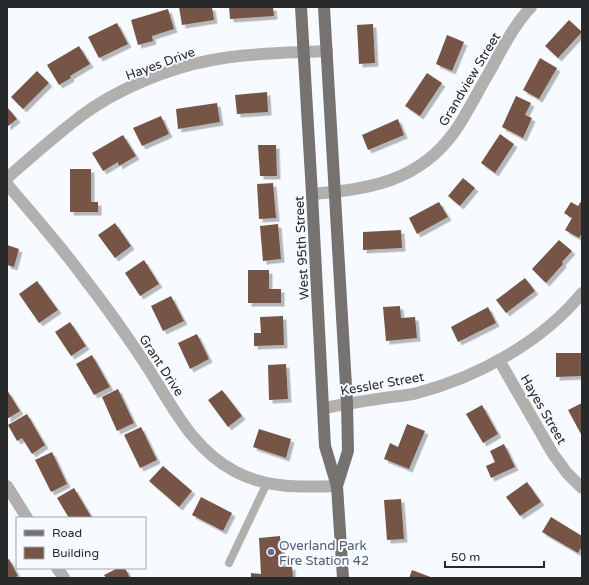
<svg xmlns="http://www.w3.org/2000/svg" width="589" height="585" viewBox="0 0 589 585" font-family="'Varela Round',sans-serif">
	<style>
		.building { fill: #765546; filter: url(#shadow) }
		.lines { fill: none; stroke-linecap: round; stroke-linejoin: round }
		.service { stroke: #b2b0ae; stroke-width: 8 }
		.minor { stroke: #b2b0ae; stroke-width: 12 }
		.tertiary { stroke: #b2b0ae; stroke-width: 12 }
		.primary { stroke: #767270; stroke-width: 12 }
		.service-dot { fill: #5c6f8a; stroke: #f7fbff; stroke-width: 1.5 }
		.labels { text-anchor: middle; stroke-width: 4; stroke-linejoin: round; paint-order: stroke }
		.street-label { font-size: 13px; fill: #28292b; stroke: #f7fbff }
		.service-label { font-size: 13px; fill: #4e5e75; stroke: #f7fbff; text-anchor: start }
	</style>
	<defs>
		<filter id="shadow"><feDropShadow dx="3.5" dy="3.5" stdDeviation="0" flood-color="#0004"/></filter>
	</defs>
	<rect width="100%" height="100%" fill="#f7fbff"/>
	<g class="building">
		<polygon points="179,7 212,7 214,20 182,25"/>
		<polygon points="229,7 273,7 274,16 230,19"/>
		<polygon points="168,9 174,29 152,36 153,41 138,45 131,20"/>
		<polygon points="569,20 582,32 558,58 545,46"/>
		<polygon points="117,23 128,44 99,58 88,37"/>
		<polygon points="373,24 375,63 359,64 357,25"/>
		<polygon points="447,35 464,42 452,71 436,64"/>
		<polygon points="79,46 90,64 70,76 71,78 59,85 47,65"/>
		<polygon points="540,58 557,68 539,99 523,90"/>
		<polygon points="37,71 49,83 23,109 11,97"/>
		<polygon points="427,73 442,83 420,116 405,106"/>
		<polygon points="267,92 268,112 237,114 235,95"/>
		<polygon points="516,96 531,103 525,115 532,118 523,138 502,127"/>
		<polygon points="217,103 220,122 178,129 176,109"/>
		<polygon points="7,107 17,119 7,127"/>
		<polygon points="161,116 169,134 142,146 133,128"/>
		<polygon points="398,119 404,135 368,150 362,135"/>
		<polygon points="500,134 514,144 495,173 481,163"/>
		<polygon points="123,135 136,156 119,166 118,162 103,171 92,153"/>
		<polygon points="258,145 276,145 277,176 260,176"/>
		<polygon points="70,169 91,169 91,202 98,202 98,212 70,212"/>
		<polygon points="463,178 475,188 460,206 448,196"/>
		<polygon points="273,183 276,218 259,219 257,184"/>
		<polygon points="582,200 582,233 579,238 565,230 572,218 564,213 571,202 578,206"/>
		<polygon points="439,202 448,217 417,234 409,218"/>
		<polygon points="115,223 131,246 115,258 98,235"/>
		<polygon points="278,224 281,259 263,261 260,226"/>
		<polygon points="401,230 402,248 363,250 363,232"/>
		<polygon points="559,240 572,251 562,262 563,264 546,283 532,269"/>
		<polygon points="7,245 19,249 14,267 7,265"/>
		<polygon points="144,260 159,284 140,296 125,273"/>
		<polygon points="248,270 269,270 269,289 281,289 281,303 248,303"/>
		<polygon points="525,278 535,291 506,313 496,300"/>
		<polygon points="37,281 58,310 39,323 19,294"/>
		<polygon points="171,296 184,321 163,331 151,306"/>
		<polygon points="400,306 401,318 415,317 417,338 386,341 383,307"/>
		<polygon points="488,307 496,323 458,342 451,327"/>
		<polygon points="283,316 284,345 254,346 254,333 261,333 260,317"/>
		<polygon points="70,322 86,346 71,356 55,332"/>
		<polygon points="197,334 209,359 190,369 178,343"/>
		<polygon points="556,353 582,353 582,376 556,377"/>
		<polygon points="92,355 110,387 94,395 76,364"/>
		<polygon points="286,364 288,399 269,400 268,365"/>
		<polygon points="118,389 134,423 117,431 102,397"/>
		<polygon points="7,390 20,411 7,419"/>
		<polygon points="222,390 242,416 228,427 208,400"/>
		<polygon points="582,403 582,436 568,410"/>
		<polygon points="482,405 498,434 483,443 466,414"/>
		<polygon points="27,414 45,445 32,454 22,438 17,441 8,425"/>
		<polygon points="407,424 425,431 409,469 384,459 390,443 398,447"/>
		<polygon points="141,427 157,460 140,468 124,435"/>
		<polygon points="259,429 291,439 286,458 253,447"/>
		<polygon points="504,444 515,467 491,478 486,466 495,462 490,451"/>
		<polygon points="52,452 67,484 51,492 35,460"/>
		<polygon points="163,466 192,491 179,507 149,481"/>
		<polygon points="527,482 541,502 520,516 506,497"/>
		<polygon points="74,488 92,518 69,518 57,498"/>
		<polygon points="201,497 232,513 223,531 192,515"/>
		<polygon points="401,499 404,539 387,540 384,500"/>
		<polygon points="551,517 582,536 582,546 578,553 542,532"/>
		<polygon points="280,536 283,567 292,566 293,578 251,578 251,573 261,574 259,538"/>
		<polygon points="9,559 18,576 14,578 7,578 7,560"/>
		<polygon points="118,568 125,568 130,578 106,578 104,575"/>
		<polygon points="412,570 433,578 409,578"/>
	</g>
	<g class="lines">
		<polyline class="service" points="229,563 267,483"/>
		<g class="minor">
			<path d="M 7,184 C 33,215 60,245 84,278 C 105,305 125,333 144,362 C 172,404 190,448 236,472 C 269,489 302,487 337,486"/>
			<path d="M 312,194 C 369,189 419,182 455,131 C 468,112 478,91 490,71 C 502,49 514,25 531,7"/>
			<polyline points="499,360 553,454 567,473 582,488"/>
			<path d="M 324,408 C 344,404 364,401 384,398 C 395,396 407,396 417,393 C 478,377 542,342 582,293"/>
			<polyline points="7,486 27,518"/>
			<polyline points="57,568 64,578"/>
		</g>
		<path class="tertiary" d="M 7,178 C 31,157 56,135 81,116 C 117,89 168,68 212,60 C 250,53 288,53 327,51"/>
		<g class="primary">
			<polyline points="301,7 312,194 325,446 337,486 343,578"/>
			<polyline points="324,7 347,403 348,451 337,486"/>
		</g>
	</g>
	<circle class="service-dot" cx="271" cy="552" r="4"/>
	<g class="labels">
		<g class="street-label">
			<text transform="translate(160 63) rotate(-20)" y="5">Hayes Drive</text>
			<text transform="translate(469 79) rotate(-59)" y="5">Grandview Street</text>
			<text transform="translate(301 248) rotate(-93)" y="5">West 95th Street</text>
			<text transform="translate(162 365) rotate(57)" y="5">Grant Drive</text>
			<text transform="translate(382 383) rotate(-10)" y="5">Kessler Street</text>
			<text transform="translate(544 409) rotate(60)" y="5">Hayes Street</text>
		</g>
		<g class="service-label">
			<text x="279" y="550">Overland Park<tspan x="279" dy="15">Fire Station 42</tspan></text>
		</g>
	</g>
	<rect width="589" height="585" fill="none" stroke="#28292b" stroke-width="16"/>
	<rect x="16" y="517" width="130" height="52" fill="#f7fbff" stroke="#a4a7aa"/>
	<rect x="24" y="530" width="20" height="6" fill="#767270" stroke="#a4a7aa"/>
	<text x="52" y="537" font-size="12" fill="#28292b">Road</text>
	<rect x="24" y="547" width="20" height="12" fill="#765546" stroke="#a4a7aa"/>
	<text x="52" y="557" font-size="12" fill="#28292b">Building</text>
	<path d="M445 561v6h99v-6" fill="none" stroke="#28292b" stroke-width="2"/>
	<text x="451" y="561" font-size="12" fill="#28292b" stroke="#f7fbff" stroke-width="3" paint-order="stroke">50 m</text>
</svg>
